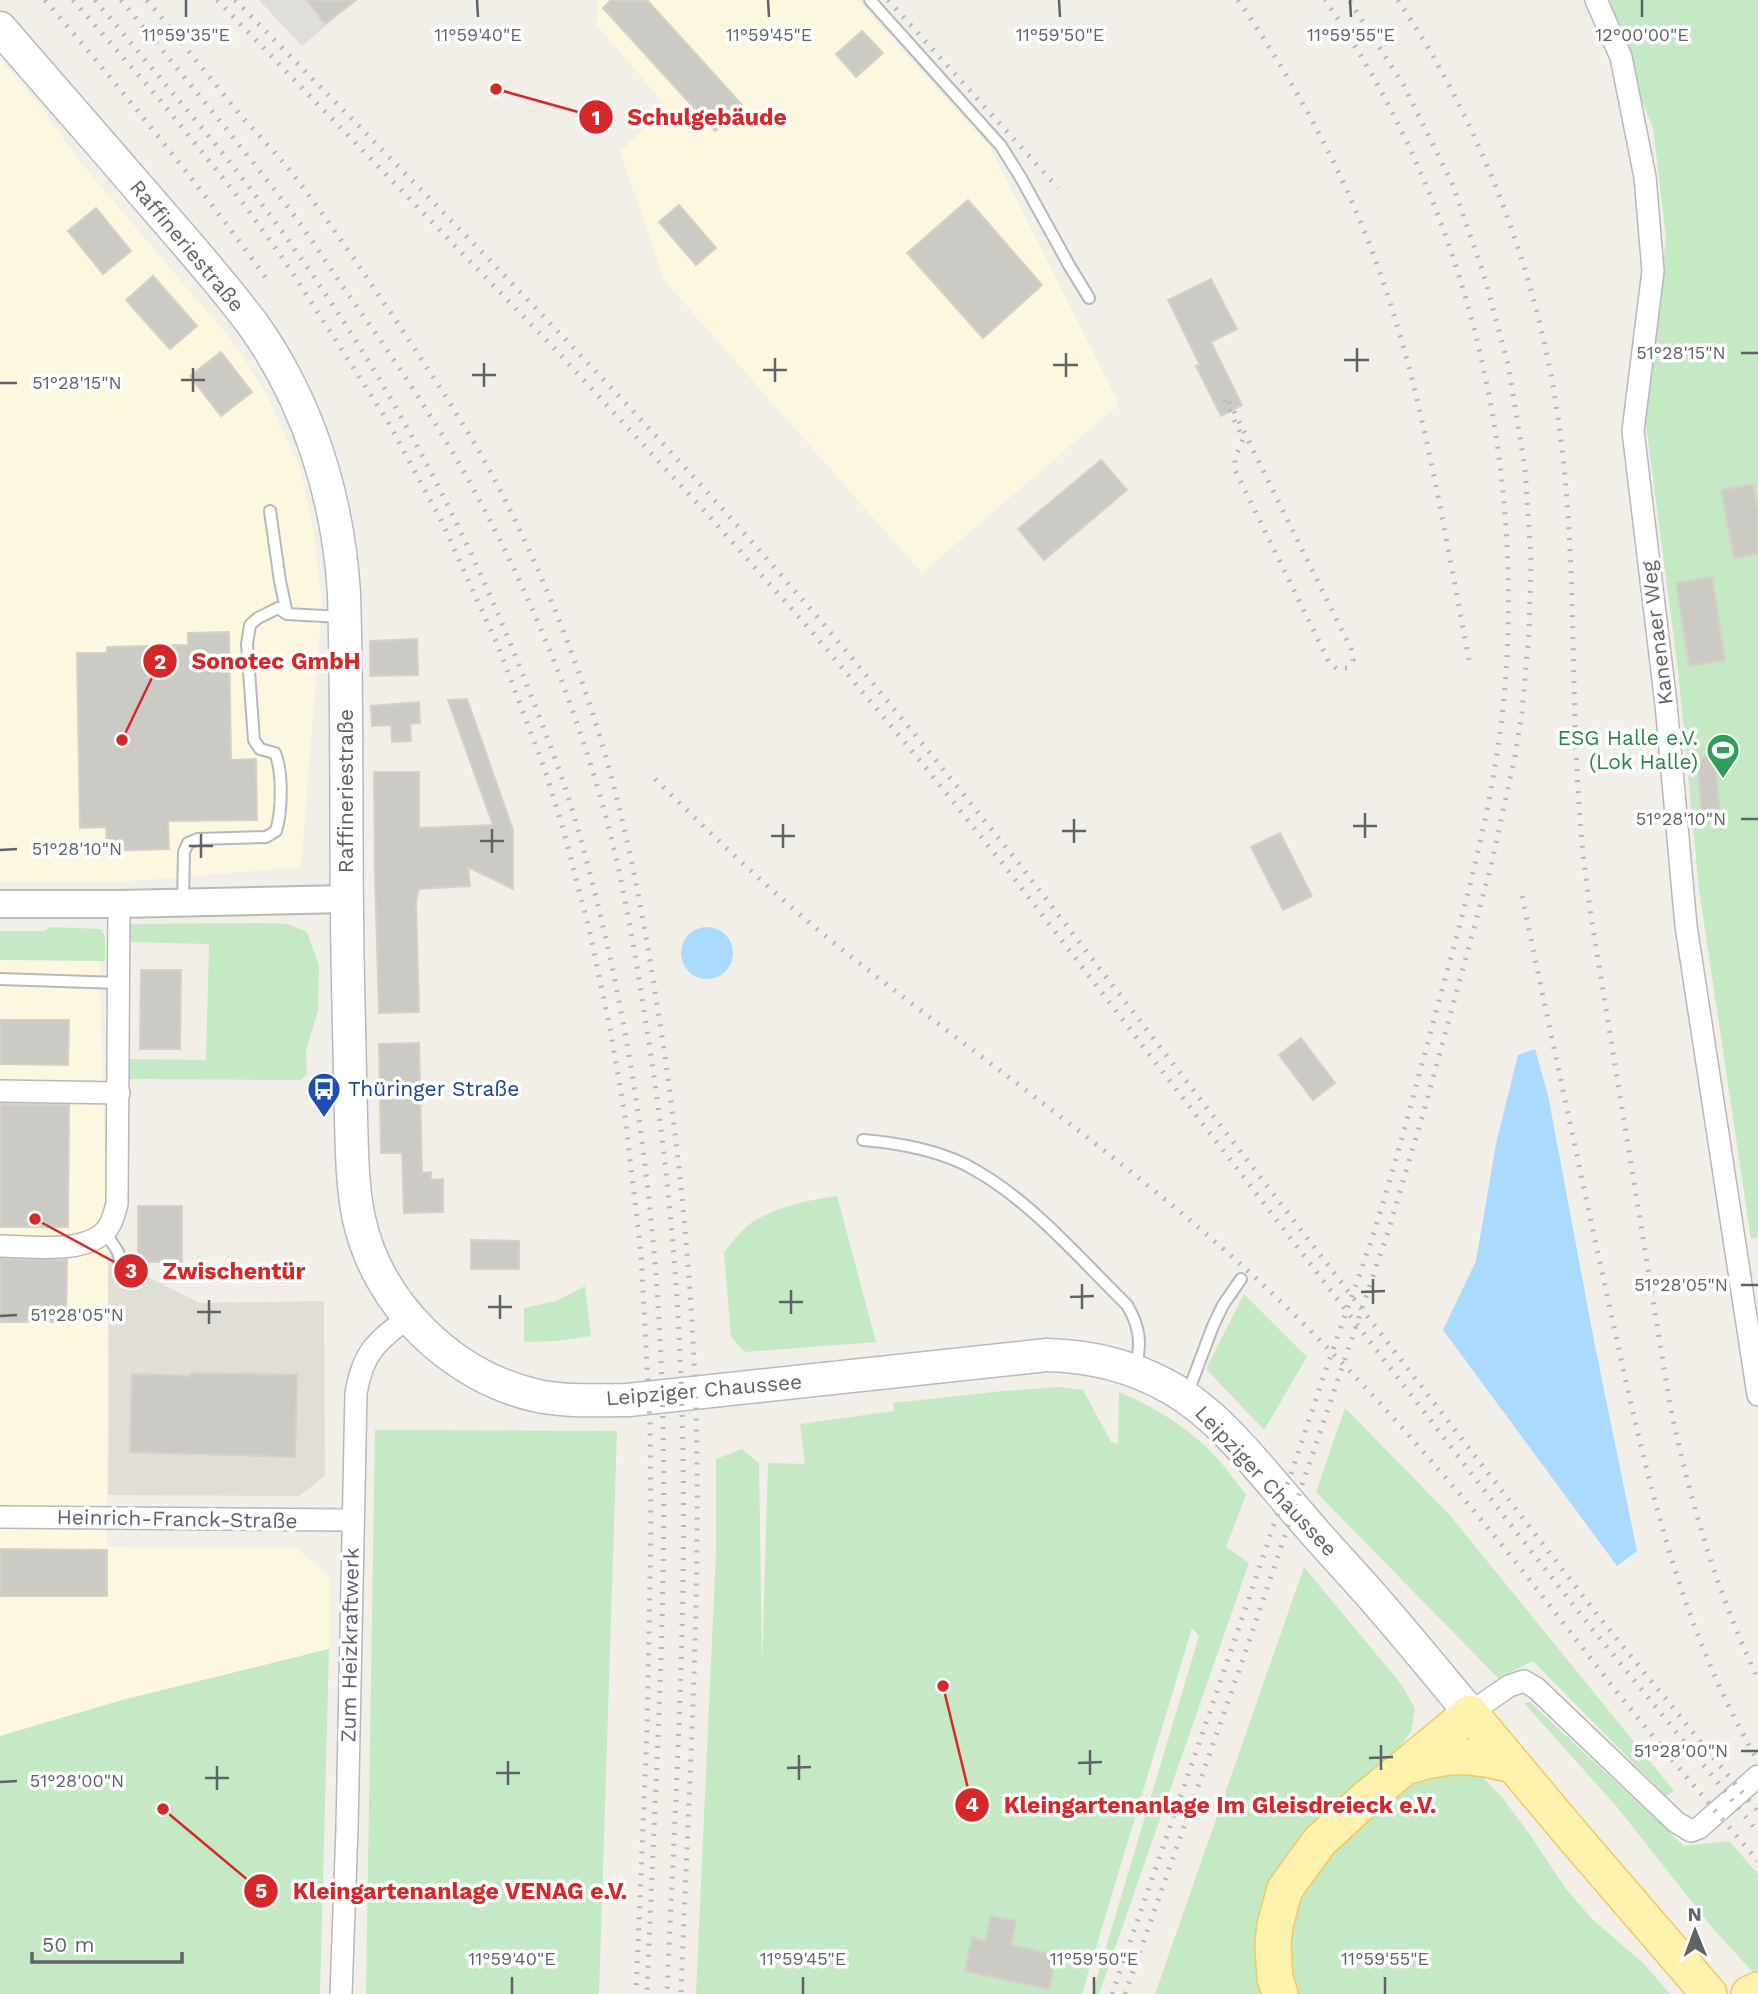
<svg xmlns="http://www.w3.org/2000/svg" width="1758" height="1994" viewBox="0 0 1758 1994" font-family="'Work Sans',sans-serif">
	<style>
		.commercial { fill: #fef7e0 }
		.industrial { fill: #e0deda }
		.education { fill: #e1ded6 }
		.green { fill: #c5e8c5 }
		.water { fill: #aadaff }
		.building { fill: #cccac5; stroke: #d6d1c6; stroke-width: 2 }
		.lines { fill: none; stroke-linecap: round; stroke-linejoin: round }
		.service-casing { stroke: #b5b8bc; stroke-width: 14 }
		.minor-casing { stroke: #b5b8bc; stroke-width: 24 }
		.tertiary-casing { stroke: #b5b8bc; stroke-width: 30 }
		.secondary-casing { stroke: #b6babf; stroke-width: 35 }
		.primary-casing { stroke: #f2c960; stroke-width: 38 }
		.service { stroke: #fff; stroke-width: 10 }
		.minor { stroke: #fff; stroke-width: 21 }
		.tertiary { stroke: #fff; stroke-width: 26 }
		.secondary { stroke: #fff; stroke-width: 32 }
		.primary { stroke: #fff2af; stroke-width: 35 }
		.rail { stroke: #b6b7b8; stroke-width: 5; stroke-dasharray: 2 9; stroke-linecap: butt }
		.ticks { fill: none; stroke: #5f6368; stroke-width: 2.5 }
		.labels { text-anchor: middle; stroke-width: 7; stroke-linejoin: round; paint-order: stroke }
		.street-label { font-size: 21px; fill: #5f6368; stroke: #fff }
		.leisure-label { font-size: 21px; fill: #27864d; stroke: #fff; text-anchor: end }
		.transit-label { font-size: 21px; fill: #164399; stroke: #fff; text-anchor: start }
		.ticks-label { font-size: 18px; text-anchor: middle; fill: #5f6368; stroke: #fff; stroke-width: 7; stroke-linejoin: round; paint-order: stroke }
		.leader { fill: none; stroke: #d62828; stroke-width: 2.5 }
		.callout-dot { fill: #d62828; stroke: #fff; stroke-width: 2.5 }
		.mark-label { font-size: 21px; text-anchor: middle; font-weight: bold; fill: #fff }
		.callout-label { font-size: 23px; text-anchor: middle; font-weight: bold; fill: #d62828; stroke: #fff; stroke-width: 7; stroke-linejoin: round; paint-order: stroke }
	</style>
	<rect width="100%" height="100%" fill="#f1efe8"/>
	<g class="commercial">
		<polygon points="598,0 857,0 990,147 1119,404 922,573 665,281 620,152 666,106 597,25"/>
		<polygon points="0,59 43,109 76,157 237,347 268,398 300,468 313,529 322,603 301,867 119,882 0,881"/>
		<polygon points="0,937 99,939 108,1262 107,1547 296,1548 329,1575 329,1649 122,1700 0,1736"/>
	</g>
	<polygon class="industrial" points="259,0 356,0 302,46"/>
	<polygon class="education" points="108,1262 121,1264 200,1303 324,1301 325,1476 299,1496 108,1495 109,1421"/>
	<g class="green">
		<polygon points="1606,0 1758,0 1758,1237 1751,1239 1699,889 1678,670 1646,425 1666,237 1653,128 1621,49"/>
		<polygon points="268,923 287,924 307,932 319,966 318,1011 306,1050 307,1074 301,1080 126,1079 126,1059 206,1060 209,944 128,942 129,924"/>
		<polygon points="50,927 101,929 105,936 105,961 0,960 0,931 45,931"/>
		<path d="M 837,1196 L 876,1342 L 745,1352 L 731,1337 L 724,1252 C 732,1243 741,1230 751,1223 C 775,1207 808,1200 837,1196 Z"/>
		<polygon points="585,1286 591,1336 556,1341 524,1342 524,1308 556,1301"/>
		<polygon points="1244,1294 1307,1357 1264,1430 1206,1369"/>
		<path d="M 1060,1387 L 1083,1390 L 1111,1442 L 1118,1444 L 1119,1392 C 1153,1406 1189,1428 1215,1456 C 1226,1468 1236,1482 1246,1495 L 1226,1547 L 1249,1563 L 1099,1994 L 1092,1994 L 1199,1636 L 1192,1628 L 1082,1994 L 696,1994 L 716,1552 L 716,1459 L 742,1449 L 759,1463 L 762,1668 L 768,1463 L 805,1464 L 800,1424 L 894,1411 L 893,1403 L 1003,1391 Z"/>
		<polygon points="1345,1408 1448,1513 1674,1791 1666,1796 1533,1661 1498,1678 1316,1492"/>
		<polygon points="375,1430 617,1431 599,1994 366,1994"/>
		<polygon points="1304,1567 1401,1684 1415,1708 1411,1732 1391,1757 1313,1825 1268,1994 1155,1994"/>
		<polygon points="329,1649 320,1994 0,1994 0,1736 122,1700"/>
		<polygon points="1530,1702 1684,1846 1729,1841 1758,1874 1758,1978 1711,1926 1617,1807 1524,1703"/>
		<polygon points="1465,1770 1482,1777 1502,1797 1530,1835 1566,1889 1592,1919 1643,1963 1670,1994 1294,1994 1288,1943 1298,1906 1319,1869 1346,1840 1416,1779"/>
	</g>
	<g class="water">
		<circle cx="707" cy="953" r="26"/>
		<polygon points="1535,1049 1548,1095 1594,1341 1637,1551 1617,1566 1443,1330 1476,1261 1496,1144 1518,1055"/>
	</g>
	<g class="building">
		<polygon points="307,0 356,0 325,24"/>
		<polygon points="611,0 647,0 743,106 715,131 603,8"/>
		<polygon points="862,31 883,53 856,77 836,54"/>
		<polygon points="968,200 1042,285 983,338 907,253"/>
		<polygon points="679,205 716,248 696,265 659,222"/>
		<polygon points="96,208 131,251 103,274 68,231"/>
		<polygon points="153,276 197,326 170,349 126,300"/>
		<polygon points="1211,279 1237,329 1211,342 1242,405 1221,416 1196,366 1200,365 1168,300"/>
		<polygon points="221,352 252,392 221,416 190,376"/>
		<polygon points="1101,460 1127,490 1044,560 1018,529"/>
		<polygon points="1753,484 1758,511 1758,554 1734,558 1721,490"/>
		<polygon points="1712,577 1725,660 1689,666 1676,583"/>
		<polygon points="229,632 231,760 256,759 257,820 168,821 169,849 107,851 106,827 80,828 77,653 107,653 107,647 188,645 188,633"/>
		<polygon points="417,639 418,675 370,676 370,641"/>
		<polygon points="467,699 513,830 513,889 468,867 470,886 419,889 416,902 419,1012 379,1013 375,875 374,772 419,772 419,828 493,825 448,700"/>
		<polygon points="419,702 420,723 410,724 411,741 392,742 391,725 372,726 371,706"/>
		<polygon points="1715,755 1720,815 1702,816 1697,756"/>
		<polygon points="1280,833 1312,896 1283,910 1251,847"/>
		<polygon points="141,970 181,970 180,1049 140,1049"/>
		<polygon points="0,1020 69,1020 68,1065 0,1064"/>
		<polygon points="1301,1038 1335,1083 1313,1100 1279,1055"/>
		<polygon points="419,1043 422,1173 431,1172 431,1180 443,1179 443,1212 404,1213 402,1153 381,1153 379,1044"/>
		<polygon points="0,1104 69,1105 68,1227 0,1227"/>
		<rect x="138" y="1206" width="44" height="56"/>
		<polygon points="471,1240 519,1241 519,1269 471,1269"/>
		<polygon points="0,1259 67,1260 66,1322 0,1322"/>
		<polygon points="191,1373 297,1375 295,1457 130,1452 132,1374 191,1376"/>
		<polygon points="0,1549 107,1550 107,1596 0,1596"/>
		<polygon points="991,1916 1016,1921 1011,1945 1056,1955 1049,1989 965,1971 972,1937 985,1941"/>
	</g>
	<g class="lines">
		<defs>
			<g id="service">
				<polyline points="870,0 1001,146 1021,178 1069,265 1089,298"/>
				<polyline points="270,511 280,581 287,614"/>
				<path d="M 183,901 L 184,852 L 188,843 L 198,839 L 266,837 L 276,831 C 282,811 283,772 275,753 L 260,749 L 254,740 L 247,644 L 250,625 L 258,618 L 278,608 L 287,614 L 342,617"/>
				<polyline points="0,979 119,983"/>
				<path d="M 863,1140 C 898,1143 934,1149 966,1165 C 1028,1197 1078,1257 1127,1305 C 1140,1327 1142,1344 1135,1368"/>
				<polyline points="105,1232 118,1252 121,1264"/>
				<polyline points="1187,1395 1213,1326 1223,1305 1241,1279"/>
			</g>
			<g id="minor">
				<polyline points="1596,0 1621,57 1645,177 1653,271 1633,431 1666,704 1686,926 1758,1395"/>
				<polyline points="0,1091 119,1093"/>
				<path d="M 0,1246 C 30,1246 87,1255 107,1229 C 113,1222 114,1213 117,1204 L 119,904"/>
				<polyline points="0,1517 353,1520"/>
				<polyline points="1470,1713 1509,1686 1524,1681 1536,1688 1676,1822 1691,1831 1699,1828 1758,1776"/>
				<path d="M 341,1994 L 347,1828 L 356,1393 C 363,1352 376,1342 409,1317"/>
			</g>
			<polyline id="tertiary" points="0,904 119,904 347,899"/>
			<path id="secondary" d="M 0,28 C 54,90 109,153 163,216 C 194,252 226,288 254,326 C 309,404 338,498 344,593 C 348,722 345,852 348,981 C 349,1026 350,1072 351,1118 C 352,1152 352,1186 359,1219 C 378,1305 452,1377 538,1396 C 567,1402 598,1400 628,1400 L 1047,1355 C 1090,1356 1130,1365 1169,1387 C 1222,1416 1264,1475 1304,1520 C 1326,1546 1349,1570 1371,1595 C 1405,1634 1438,1674 1470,1713"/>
			<g id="primary">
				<path d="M 1412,1765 C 1450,1753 1474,1755 1513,1765"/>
				<polyline points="1280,1994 1275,1978 1273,1944 1275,1925 1285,1889 1319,1842 1361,1803 1470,1713 1573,1836 1709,1994"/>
				<polyline points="1749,1994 1758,1990"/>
			</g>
		</defs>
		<use href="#service" class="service-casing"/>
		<use href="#minor" class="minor-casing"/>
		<use href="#tertiary" class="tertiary-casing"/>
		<use href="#secondary" class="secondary-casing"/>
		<use href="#primary" class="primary-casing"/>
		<use href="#service" class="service"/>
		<use href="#minor" class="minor"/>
		<use href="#tertiary" class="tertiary"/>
		<use href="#secondary" class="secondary"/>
		<use href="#primary" class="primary"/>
		<g class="rail">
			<path d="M 45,0 C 122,90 197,182 266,278"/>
			<polyline points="73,0 160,100 243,203 286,263 387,420 441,520 498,646 545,770 562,825 589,928 611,1033 625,1116 641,1253 650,1421 651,1530 647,1730 636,1994"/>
			<path d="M 95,0 C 134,47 173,93 212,140 C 275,218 333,301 384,387 C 440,483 488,584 528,688 C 545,731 562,775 575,819 C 632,1015 659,1221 663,1424 C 667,1614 654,1804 647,1994"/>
			<path d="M 121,0 C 180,72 240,144 296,218 C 315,244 332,272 351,298 C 398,365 445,434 483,507 C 533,602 574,703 603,806 C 622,875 634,946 645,1017 C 666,1148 679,1280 682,1413 C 688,1607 675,1801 667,1994"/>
			<path d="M 147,0 C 179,39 210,78 242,117 C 259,136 276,153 292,173 C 329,221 363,272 397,322 C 435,380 472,434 503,496 C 550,589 588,687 614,787 C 632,856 645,927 656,998 C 678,1135 692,1274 696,1414 C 701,1607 688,1801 681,1994"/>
			<polyline points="217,0 554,348 709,516 813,633 922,763 1003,864 1514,1529 1589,1625 1758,1832"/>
			<path d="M 235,0 C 436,205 639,408 825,626 C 889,702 951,779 1013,856 L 1599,1617 L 1758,1812"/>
			<polyline points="888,0 1058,188"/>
			<path d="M 1238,0 C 1295,83 1344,172 1378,267 C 1424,395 1444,532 1470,665"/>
			<path d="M 1398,0 C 1408,16 1419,32 1429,49 C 1499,170 1547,310 1562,449 C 1577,576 1570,704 1581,831 C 1583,857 1587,884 1590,910 L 1670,1405 C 1690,1501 1716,1590 1758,1679"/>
			<polyline points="1225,400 1243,439 1235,458 1235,470 1329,662 1337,669 1347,668 1353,660 1351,649 1228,399"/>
			<path d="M 655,779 C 714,837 774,895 839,947 C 975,1055 1119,1154 1248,1271 C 1327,1343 1399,1422 1468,1504 C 1518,1563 1565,1626 1613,1687 C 1660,1746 1709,1804 1758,1861"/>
			<path d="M 1522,896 C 1550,1031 1579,1165 1608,1300 C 1643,1459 1675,1619 1758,1761"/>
			<path d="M 1112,1994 C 1183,1789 1255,1584 1323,1378 C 1340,1328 1359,1279 1375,1229 C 1400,1149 1421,1067 1443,986 C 1468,897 1493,801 1503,709 C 1528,462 1467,205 1325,0"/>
			<polyline points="1125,1994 1243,1659 1388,1232 1425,1107 1491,866 1515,756 1522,712 1529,632 1531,560 1525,468 1508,364 1483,272 1452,183 1404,86 1349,0"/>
		</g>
	</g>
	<path class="ticks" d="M 186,0 L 186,17M 477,0 L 478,17M 768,0 L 769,17M 1059,0 L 1060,17M 1350,0 L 1351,17M 1642,0 L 1642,17M 1357,348 L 1357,372M 1066,353 L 1066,377M 1741,353 L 1758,353M 775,358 L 775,382M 1344,360 L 1369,360M 484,363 L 484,387M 1053,365 L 1078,365M 193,368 L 193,392M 763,370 L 787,370M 472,375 L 496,375M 181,380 L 205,380M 0,383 L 17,383M 1365,813 L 1365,838M 1074,819 L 1074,843M 1741,819 L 1758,819M 783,824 L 783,848M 1353,826 L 1377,826M 492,829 L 492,853M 1062,831 L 1086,831M 201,834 L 201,858M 771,836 L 795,836M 480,841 L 504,841M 189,846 L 213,846M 0,850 L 17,849M 1373,1279 L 1373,1304M 1082,1284 L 1082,1309M 1741,1285 L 1758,1285M 791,1290 L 791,1314M 1361,1292 L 1385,1291M 500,1295 L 500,1319M 1070,1297 L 1094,1296M 209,1300 L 209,1324M 779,1302 L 803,1302M 488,1307 L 512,1307M 197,1312 L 221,1312M 0,1316 L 17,1315M 1381,1745 L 1381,1770M 1090,1750 L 1090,1775M 1741,1751 L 1758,1751M 799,1755 L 799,1780M 1369,1758 L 1393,1757M 508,1761 L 508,1785M 1078,1763 L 1102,1762M 217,1766 L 217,1790M 787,1768 L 811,1767M 496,1773 L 520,1773M 205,1778 L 229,1778M 0,1782 L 17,1781M 512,1977 L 512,1994M 803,1977 L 803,1994M 1094,1977 L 1094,1994M 1385,1977 L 1385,1994"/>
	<defs>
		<symbol id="stadium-pin" viewBox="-11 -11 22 30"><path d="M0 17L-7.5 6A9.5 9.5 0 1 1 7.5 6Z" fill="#2e9e5b" stroke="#fff"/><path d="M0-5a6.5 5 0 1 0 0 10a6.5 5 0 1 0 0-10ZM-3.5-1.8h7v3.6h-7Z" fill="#fff"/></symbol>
		<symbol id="bus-pin" viewBox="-11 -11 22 30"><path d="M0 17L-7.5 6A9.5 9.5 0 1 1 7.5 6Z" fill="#1a4fb4" stroke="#fff"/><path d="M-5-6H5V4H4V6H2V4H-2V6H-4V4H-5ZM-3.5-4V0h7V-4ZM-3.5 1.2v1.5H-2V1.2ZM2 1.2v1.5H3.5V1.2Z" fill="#fff"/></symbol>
	</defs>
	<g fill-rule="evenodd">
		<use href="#stadium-pin" x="1704" y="731" width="38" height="52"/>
		<use href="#bus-pin" x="305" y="1070" width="38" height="52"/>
	</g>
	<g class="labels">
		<g class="street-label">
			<text transform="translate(187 246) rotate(50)" y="7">Raffineriestraße</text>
			<text transform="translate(1657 633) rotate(-97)" y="7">Kanenaer Weg</text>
			<text transform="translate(346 791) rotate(-90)" y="7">Raffineriestraße</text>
			<text transform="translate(704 1390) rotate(-5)" y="7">Leipziger Chaussee</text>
			<text transform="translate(1266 1481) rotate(47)" y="7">Leipziger Chaussee</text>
			<text transform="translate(177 1519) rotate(1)" y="7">Heinrich-Franck-Straße</text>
			<text transform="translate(350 1645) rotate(-89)" y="7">Zum Heizkraftwerk</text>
		</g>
		<g class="leisure-label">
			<text x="1698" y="745">ESG Halle e.V.<tspan x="1698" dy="24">(Lok Halle)</tspan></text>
		</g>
		<g class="transit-label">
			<text x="348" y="1096">Thüringer Straße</text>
		</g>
	</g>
	<g class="ticks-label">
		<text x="186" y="41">11°59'35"E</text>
		<text x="478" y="41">11°59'40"E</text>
		<text x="769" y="41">11°59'45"E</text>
		<text x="1060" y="41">11°59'50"E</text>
		<text x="1351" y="41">11°59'55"E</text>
		<text x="1642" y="41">12°00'00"E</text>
		<text x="1681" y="359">51°28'15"N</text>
		<text x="77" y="389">51°28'15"N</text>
		<text x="1681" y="825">51°28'10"N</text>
		<text x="77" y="855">51°28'10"N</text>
		<text x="1681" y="1291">51°28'05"N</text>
		<text x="77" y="1321">51°28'05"N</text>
		<text x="1681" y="1757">51°28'00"N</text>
		<text x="77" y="1787">51°28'00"N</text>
		<text x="512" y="1965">11°59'40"E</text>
		<text x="803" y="1965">11°59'45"E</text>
		<text x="1094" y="1965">11°59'50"E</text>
		<text x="1385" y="1965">11°59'55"E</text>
	</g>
	<path class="leader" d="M496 89L596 117M122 740L160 661M35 1219L131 1271M943 1686L972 1805M163 1809L261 1891"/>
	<g class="callout-dot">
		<circle cx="496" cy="89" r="7"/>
		<circle cx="122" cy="740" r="7"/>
		<circle cx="35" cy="1219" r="7"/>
		<circle cx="943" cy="1686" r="7"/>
		<circle cx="163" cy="1809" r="7"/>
		<circle cx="596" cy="117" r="18"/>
		<circle cx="160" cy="661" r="18"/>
		<circle cx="131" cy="1271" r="18"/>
		<circle cx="972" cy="1805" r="18"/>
		<circle cx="261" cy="1891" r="18"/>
	</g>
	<g class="mark-label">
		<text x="596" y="125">1</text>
		<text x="160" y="669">2</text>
		<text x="131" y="1278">3</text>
		<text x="972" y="1812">4</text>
		<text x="261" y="1898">5</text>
	</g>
	<g class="callout-label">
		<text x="707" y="125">Schulgebäude</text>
		<text x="276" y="669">Sonotec GmbH</text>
		<text x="234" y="1279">Zwischentür</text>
		<text x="1220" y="1813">Kleingartenanlage Im Gleisdreieck e.V.</text>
		<text x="460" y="1899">Kleingartenanlage VENAG e.V.</text>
	</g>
	<g transform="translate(1695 1931) rotate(359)" stroke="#ffffff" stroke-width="5" paint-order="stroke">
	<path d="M0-5L12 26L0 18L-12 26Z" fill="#5f6368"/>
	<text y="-10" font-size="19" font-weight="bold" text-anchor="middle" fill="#5f6368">N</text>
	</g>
	<path d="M32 1952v10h150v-10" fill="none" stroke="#5f6368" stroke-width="3.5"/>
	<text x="42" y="1952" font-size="21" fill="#5f6368" stroke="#ffffff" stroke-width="5" paint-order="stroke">50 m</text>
</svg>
